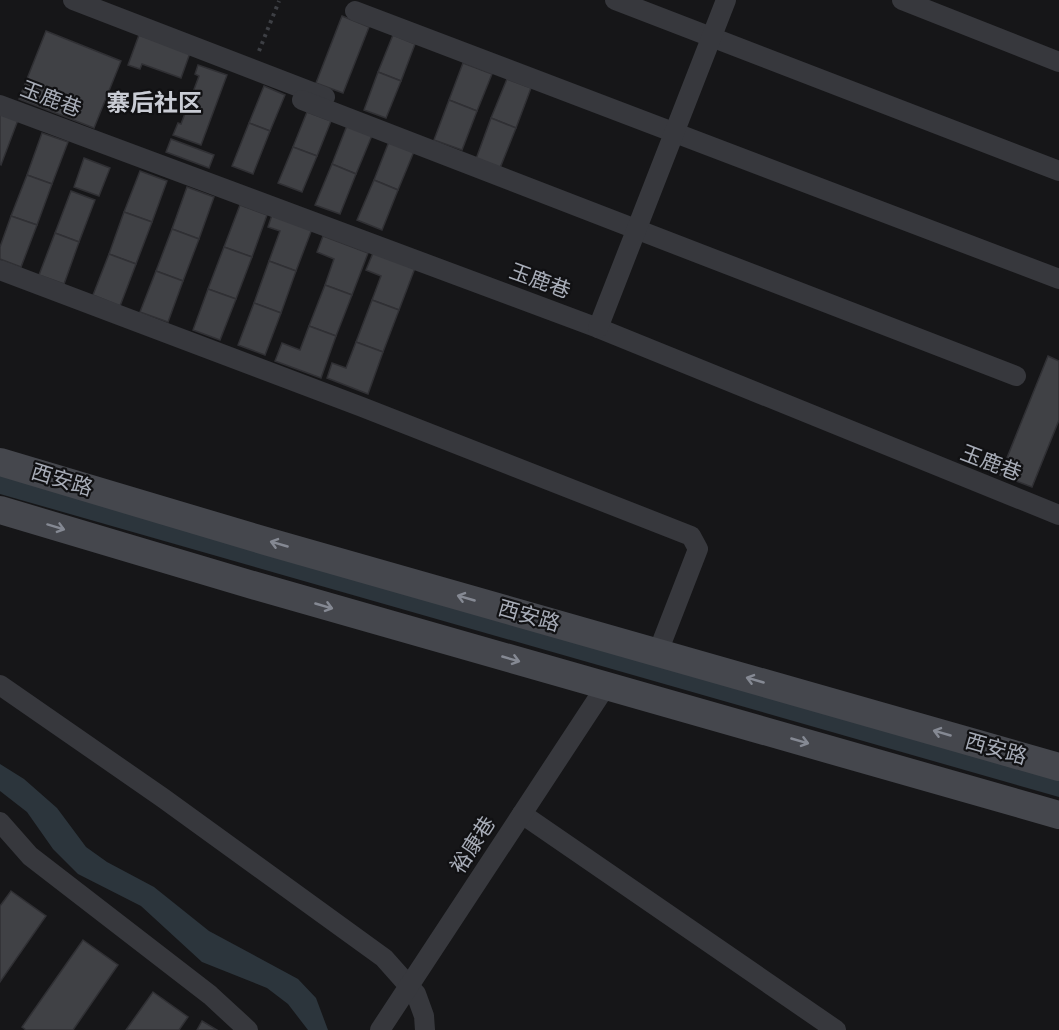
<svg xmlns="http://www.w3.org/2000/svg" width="1059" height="1030" viewBox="0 0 1059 1030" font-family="'DejaVu Sans','Noto Sans SC',sans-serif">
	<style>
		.water { fill: #2c353c }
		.building { fill: #404145; stroke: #303034; stroke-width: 1.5 }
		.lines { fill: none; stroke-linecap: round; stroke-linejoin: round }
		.path { stroke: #3d3f44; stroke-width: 4; stroke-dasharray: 3 4.5; stroke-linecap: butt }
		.street { stroke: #37383d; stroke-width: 20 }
		.secondary { stroke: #45474d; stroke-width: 28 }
		.oneway { stroke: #858993 }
		.labels { text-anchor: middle; stroke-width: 4.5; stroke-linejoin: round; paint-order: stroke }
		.street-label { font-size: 21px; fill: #a8adb8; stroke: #111113 }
		.quarter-label { font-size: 24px; font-weight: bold; fill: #c9ccd4; stroke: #111113 }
	</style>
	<rect width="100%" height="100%" fill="#161618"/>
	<g class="water">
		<polygon points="0,474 1059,776 1059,797 0,494"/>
		<polygon points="0,764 24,779 57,808 86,847 107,862 154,887 209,931 298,979 316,998 328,1030 308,1030 288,1004 267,988 202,962 141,906 78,874 53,849 27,812 0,791"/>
	</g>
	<g class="building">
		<polygon points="342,16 369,27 343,93 316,83"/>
		<polygon points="46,31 121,61 94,128 19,99"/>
		<polygon points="139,35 190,53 181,78 142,64 140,69 128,65"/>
		<polygon points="393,35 415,44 401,81 378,72"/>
		<polygon points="463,63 492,74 477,111 449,100"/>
		<polygon points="198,65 227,75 201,145 173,135 178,123 181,124 199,76 195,74"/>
		<polygon points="378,72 401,81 386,118 364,110"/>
		<polygon points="507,79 531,88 516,128 491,118"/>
		<polygon points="264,86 285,95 270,131 249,123"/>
		<polygon points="449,100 477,111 462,150 434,140"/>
		<polygon points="307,112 331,121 317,156 293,147"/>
		<polygon points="0,113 18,120 1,165 0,164"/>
		<polygon points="491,118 516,128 500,168 476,159"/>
		<polygon points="249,123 270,131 253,174 232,166"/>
		<polygon points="348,123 373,133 356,174 332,164"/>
		<polygon points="42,133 68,142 52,184 27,175"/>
		<polygon points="171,139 214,155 209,168 166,152"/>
		<polygon points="390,139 415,149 398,190 374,180"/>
		<polygon points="293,147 317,156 302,192 278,183"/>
		<polygon points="84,158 110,168 99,196 74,187"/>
		<polygon points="332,164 356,174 340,214 315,205"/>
		<polygon points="140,171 167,181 152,222 124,212"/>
		<polygon points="27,175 52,184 37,225 11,216"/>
		<polygon points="374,180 398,190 382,230 357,220"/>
		<polygon points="187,187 214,197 199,239 172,229"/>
		<polygon points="71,191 95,200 79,242 55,233"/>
		<polygon points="240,205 267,215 252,257 224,247"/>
		<polygon points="124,212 152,222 136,264 109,254"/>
		<polygon points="272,215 312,229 296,271 269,261 280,231 268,227"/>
		<polygon points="11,216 37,225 21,267 0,259 0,247"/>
		<polygon points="172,229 199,239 183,281 156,271"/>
		<polygon points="55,233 79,242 64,284 39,275"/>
		<polygon points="323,236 368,253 352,295 325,285 334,259 317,252"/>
		<polygon points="224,247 252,257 236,299 208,289"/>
		<polygon points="373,253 415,268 399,310 372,300 381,276 366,270"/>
		<polygon points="109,254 136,264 120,306 93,295"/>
		<polygon points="269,261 296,271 281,313 254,303"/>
		<polygon points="156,271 183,281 168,322 140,312"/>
		<polygon points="325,285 352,295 336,336 309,326"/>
		<polygon points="208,289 236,299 220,340 193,330"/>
		<polygon points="372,300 399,310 383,352 356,342"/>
		<polygon points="254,303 281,313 265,355 238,345"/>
		<polygon points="309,326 336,336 321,378 275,361 282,343 300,350"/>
		<polygon points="356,342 383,352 368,394 327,378 332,363 346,368"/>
		<polygon points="1048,356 1059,361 1059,420 1032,487 1000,475"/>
		<polygon points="11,891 46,916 0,982 0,906"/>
		<polygon points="83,940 118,965 73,1030 26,1030 22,1027"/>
		<polygon points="153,992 188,1017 179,1030 126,1030"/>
		<polygon points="202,1021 217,1030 197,1030"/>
	</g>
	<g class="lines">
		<polyline class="path" points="259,51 279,1"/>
		<g class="street">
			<polyline points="73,0 325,97"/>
			<polyline points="615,0 1059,171"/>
			<polyline points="902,0 1059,62"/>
			<polyline points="355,11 1059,279"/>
			<polyline points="302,100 1016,376"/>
			<polyline points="0,105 598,328 1059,515"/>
			<polyline points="0,270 362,407 691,536 698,549 658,652"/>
			<polyline points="598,328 726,0"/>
			<polyline points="0,685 163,798 384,958 416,994 424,1016 425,1030"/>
			<polyline points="522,814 836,1030"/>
			<polyline points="0,822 30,856 210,995 248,1030"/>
			<polyline points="380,1030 606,686"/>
		</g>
		<g class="secondary">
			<polyline points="0,462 269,542 1059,767"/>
			<polyline points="0,510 256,586 1059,815"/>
		</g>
	</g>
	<defs><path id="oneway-shaft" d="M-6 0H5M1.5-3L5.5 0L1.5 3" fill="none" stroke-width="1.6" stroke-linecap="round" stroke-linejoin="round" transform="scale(1.5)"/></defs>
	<g class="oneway">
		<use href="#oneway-shaft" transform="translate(56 527) rotate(17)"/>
		<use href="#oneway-shaft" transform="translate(279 544) rotate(-164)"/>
		<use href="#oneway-shaft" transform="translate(466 598) rotate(-164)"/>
		<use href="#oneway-shaft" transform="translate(324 606) rotate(16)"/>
		<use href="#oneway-shaft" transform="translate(511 659) rotate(16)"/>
		<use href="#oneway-shaft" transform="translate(755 680) rotate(-164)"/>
		<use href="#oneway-shaft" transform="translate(942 733) rotate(-164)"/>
		<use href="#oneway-shaft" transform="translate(800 741) rotate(16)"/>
	</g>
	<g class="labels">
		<g class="street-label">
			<text transform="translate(51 99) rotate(21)" y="7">玉鹿巷</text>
			<text transform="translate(540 281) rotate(20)" y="7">玉鹿巷</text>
			<text transform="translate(991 463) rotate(21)" y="7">玉鹿巷</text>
			<text transform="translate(62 480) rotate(17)" y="7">西安路</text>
			<text transform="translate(529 616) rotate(16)" y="7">西安路</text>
			<text transform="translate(996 749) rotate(16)" y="7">西安路</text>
			<text transform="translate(473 845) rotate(-57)" y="7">裕康巷</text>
		</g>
		<g class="quarter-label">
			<text x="154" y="111">寨后社区</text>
		</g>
	</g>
</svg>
